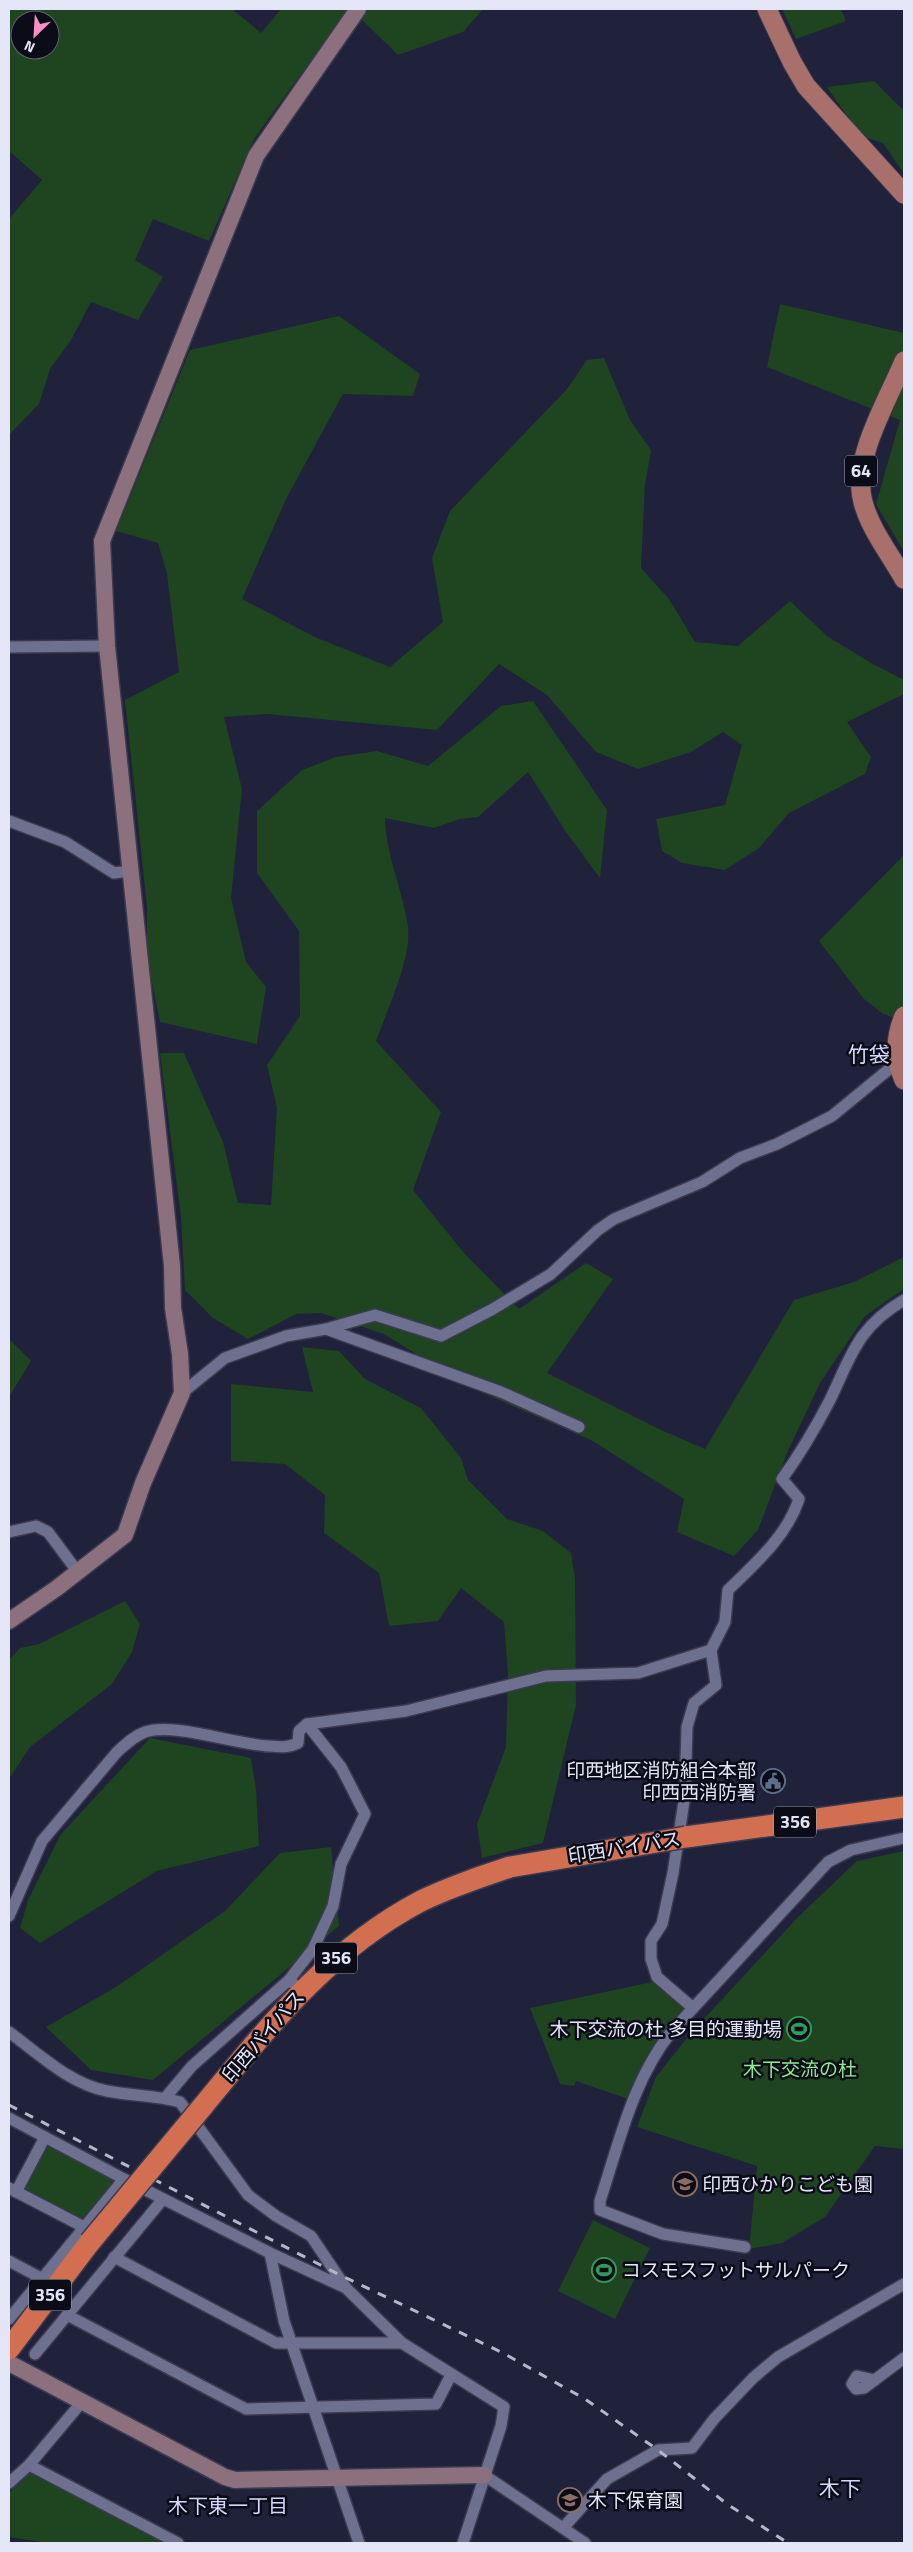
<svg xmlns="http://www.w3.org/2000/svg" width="913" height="2552" viewBox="0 0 913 2552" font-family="'Titillium Web','Noto Sans JP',sans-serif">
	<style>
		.green { fill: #1e4420; fill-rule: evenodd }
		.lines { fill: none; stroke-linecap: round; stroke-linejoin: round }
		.street-casing { stroke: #3b3a50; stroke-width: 14 }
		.secondary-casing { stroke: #3b3a50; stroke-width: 19 }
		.primary-casing { stroke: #3b3a50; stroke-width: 21 }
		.highway-casing { stroke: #3b3a50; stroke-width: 24 }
		.street { stroke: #6e7090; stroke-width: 11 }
		.secondary { stroke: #8c707d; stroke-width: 16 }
		.primary { stroke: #a96f6a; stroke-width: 19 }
		.highway { stroke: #d16f50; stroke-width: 21 }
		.rail { stroke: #b5b6ca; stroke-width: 3; stroke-dasharray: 9 9; stroke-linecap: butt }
		.highway-bridge-casing { stroke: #3b3a50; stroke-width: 24; stroke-linecap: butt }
		.highway-bridge { stroke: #d16f50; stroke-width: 21 }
		.labels { text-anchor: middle; stroke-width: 5; stroke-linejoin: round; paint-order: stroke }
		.shield { fill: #0b0c18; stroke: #a3a5b5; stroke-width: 1 }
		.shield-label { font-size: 18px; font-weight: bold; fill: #e4e6f8 }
		.poi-label { font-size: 19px; fill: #e4e6f8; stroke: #0b0c18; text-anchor: start }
		.street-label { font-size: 19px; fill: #e4e6f8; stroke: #0b0c18 }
		.park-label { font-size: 19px; fill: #8dea90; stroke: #0b0c18 }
		.neighbourhood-label { font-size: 20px; fill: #d5d8fc; stroke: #0b0c18 }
		.quarter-label { font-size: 21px; fill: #d5d8fc; stroke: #0b0c18 }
	</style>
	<rect width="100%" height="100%" fill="#20213b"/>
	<g class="green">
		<path d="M 9,9 L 232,9 L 261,33 L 281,9 L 348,9 L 254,139 L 209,241 L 153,219 L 135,260 L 163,277 L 138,320 L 91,302 L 71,340 L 50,369 L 39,404 L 9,435 L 9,219 L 42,180 L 9,151 ZM 20,20 L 50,20 L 50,50 L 20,50 Z"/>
		<polygon points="351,9 483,9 463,32 398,55"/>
		<polygon points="782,9 841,9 846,21 796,39"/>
		<polygon points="874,81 904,111 904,174 883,143 861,136 827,87"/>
		<polygon points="780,304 904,333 904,552 876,504 900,420 767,367"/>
		<polygon points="339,316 420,374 413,396 343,394 286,499 242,599 317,638 390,667 443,622 432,558 450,511 567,389 587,360 604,358 630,420 651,450 645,485 641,568 669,599 695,642 738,646 790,601 827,636 871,663 904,680 904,694 847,722 871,757 865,774 789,813 759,848 725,870 682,863 662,851 656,819 725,805 742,745 723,732 691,752 638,769 596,752 547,695 499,664 437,730 267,714 224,717 242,789 231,898 246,962 266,987 257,1044 160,1022 147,958 147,907 125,700 179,672 167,574 158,543 116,531 190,350"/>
		<path d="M 533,701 L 607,810 L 600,878 L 566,832 L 528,772 L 478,817 L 460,819 L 434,828 L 385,818 C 386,856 403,890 408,927 C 412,957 387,1011 376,1041 L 441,1112 L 413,1190 L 464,1253 L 519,1309 L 586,1263 L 613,1279 L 547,1373 L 659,1429 L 705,1449 L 794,1300 L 854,1282 L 904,1257 L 904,1289 L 865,1316 L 820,1383 L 787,1453 L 758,1530 L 734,1556 L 677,1532 L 684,1499 L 591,1440 L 469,1387 L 384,1334 L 321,1313 L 296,1314 L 248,1339 L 213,1318 L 185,1290 L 181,1217 L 160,1053 L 184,1053 L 223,1142 L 238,1203 L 271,1205 L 277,1108 L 267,1065 L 300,1016 L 299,931 L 257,873 L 257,811 L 302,770 L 336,757 L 377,751 L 428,766 L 501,706 Z"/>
		<polygon points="904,855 904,1021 883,1014 864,999 819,941"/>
		<polygon points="9,1339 31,1361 9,1397"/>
		<polygon points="302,1347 339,1351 365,1379 421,1408 461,1458 468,1480 507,1519 543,1531 571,1553 575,1579 576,1705 543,1843 482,1858 477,1824 506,1747 508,1674 504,1622 461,1588 438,1621 389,1626 379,1573 324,1533 325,1495 285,1464 231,1461 231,1384 313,1392"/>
		<polygon points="125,1601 140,1624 132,1652 112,1684 30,1747 9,1779 9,1660 20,1648 39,1644"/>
		<polygon points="150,1738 251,1758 256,1789 259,1846 157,1871 40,1943 20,1928 28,1900 61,1834"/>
		<polygon points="331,1847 339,1926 153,2080 91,2070 46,2027 116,1987 225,1911 280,1853"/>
		<polygon points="904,1851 904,2149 875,2146 825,2217 782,2243 749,2249 757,2166 637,2127 656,2077 690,2034 798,1917 857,1861"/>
		<polygon points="652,1982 660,1982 685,2010 654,2045 628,2099 576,2081 574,2086 560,2084 530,2008"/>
		<polygon points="46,2143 115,2180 85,2221 23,2191"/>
		<polygon points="593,2220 650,2248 615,2319 558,2291"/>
		<polygon points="30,2473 168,2543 49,2543 9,2537 9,2493"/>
	</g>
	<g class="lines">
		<defs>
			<g id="street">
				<polyline points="9,647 107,646"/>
				<polyline points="9,821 65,842 114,873 131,871"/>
				<polyline points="326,1329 375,1315 441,1336 493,1309 551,1274 598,1230 614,1219 702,1182 740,1158 777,1144 832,1116 899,1061"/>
				<polyline points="182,1393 225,1358 286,1336 326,1329 501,1392 579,1427"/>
				<polyline points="9,1532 36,1526 48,1532 77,1571"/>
				<path d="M 9,1916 L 42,1841 L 117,1752 C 126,1744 134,1736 145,1732 C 172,1722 234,1744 268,1746 C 279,1747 288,1748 298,1743 L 299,1731 L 307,1724 L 406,1711 L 546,1676 L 638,1673 L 711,1650"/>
				<polyline points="289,1980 313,1949 333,1906 341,1864 365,1814 341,1767 307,1724"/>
				<path d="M 693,2008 L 657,1977 L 651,1959 L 651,1941 L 662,1924 L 673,1873 L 685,1795 L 687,1727 L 694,1703 L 716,1685 L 711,1650 L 725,1622 L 728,1590 C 755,1564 787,1536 799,1499 L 782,1479 C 800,1454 816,1427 830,1400 C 852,1354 858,1327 904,1300"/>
				<path d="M 9,2032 C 39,2054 70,2084 107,2091 C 132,2096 156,2095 180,2102 L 248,2195 L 276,2216 L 311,2236 L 346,2288"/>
				<polyline points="165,2098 192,2066 289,1980 294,1984"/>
				<polyline points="9,2118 124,2179 9,2319"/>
				<polyline points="124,2179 270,2253 284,2321 359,2543"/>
				<polyline points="9,2188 84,2227"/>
				<polyline points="16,2192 45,2137"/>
				<path d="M 745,2247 L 663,2234 L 600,2210 L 600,2201 C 619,2143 633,2079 672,2031 L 828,1862 L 851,1850 L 904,1838"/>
				<polyline points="270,2253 346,2288 402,2343 504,2407 501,2426 463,2543"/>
				<polyline points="114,2257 276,2343 402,2343"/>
				<polyline points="9,2261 41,2278"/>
				<polyline points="67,2315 246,2409 436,2404 451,2375"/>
				<polyline points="35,2354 163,2199"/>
				<polyline points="875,2380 857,2376 852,2384 856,2389 864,2388 904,2358"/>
				<polyline points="29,2465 178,2543"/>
				<polyline points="484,2475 585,2543"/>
				<polyline points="9,2483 29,2465 81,2403"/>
				<polyline points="563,2528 607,2479 658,2450 692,2448 714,2419 753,2378 778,2357 904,2284"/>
			</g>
			<g id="secondary">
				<polyline points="9,1621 57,1588 125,1535 143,1483 182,1393 180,1354 173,1308 172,1266 107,646 102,541 256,156 358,9"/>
				<polyline points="9,2363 225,2477 235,2480 484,2475"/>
			</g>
			<g id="primary">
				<polyline points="767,9 792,62 806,86 904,194"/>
				<path d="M 904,361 C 888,400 851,460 863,502 C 870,529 890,554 904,579"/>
				<path d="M 904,1016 C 895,1037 895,1059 904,1080"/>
			</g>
			<g id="highway">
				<polyline points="686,1837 904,1807"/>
				<path d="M 203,2106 C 269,2026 328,1950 421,1901 C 450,1887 480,1877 510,1867"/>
				<polyline points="9,2349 90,2242"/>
			</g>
		</defs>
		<use href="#street" class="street-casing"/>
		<use href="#secondary" class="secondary-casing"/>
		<use href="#primary" class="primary-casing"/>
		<use href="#highway" class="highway-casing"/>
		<use href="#street" class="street"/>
		<use href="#secondary" class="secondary"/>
		<use href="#primary" class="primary"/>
		<use href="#highway" class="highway"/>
		<polyline class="rail" points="9,2105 338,2274 503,2353 585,2399 658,2450 727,2504 788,2543"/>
		<defs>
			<g id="highway-bridge">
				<polyline points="510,1867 686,1837"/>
				<polyline points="90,2242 203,2106"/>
			</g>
		</defs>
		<use href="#highway-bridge" class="highway-bridge-casing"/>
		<use href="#highway-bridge" class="highway-bridge"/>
	</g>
	<defs>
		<symbol id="civic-ring" viewBox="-11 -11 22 22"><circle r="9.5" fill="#0b0c18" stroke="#5c6f8a" stroke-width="1.5"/><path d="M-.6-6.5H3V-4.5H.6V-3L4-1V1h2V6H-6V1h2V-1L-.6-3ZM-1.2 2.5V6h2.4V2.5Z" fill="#5c6f8a"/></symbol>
		<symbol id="stadium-ring" viewBox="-11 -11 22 22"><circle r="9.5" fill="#0b0c18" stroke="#2e9e5b" stroke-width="1.5"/><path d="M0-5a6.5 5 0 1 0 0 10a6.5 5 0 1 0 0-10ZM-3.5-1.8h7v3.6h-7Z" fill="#2e9e5b"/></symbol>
		<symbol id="school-ring" viewBox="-11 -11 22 22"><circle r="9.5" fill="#0b0c18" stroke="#8d6e63" stroke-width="1.5"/><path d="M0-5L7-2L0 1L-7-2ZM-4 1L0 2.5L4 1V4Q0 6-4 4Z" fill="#8d6e63"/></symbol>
	</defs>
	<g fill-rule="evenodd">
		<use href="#civic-ring" x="759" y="1767" width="28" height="28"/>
		<use href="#stadium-ring" x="785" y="2015" width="28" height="28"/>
		<use href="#school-ring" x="671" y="2170" width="28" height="28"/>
		<use href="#stadium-ring" x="590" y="2256" width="28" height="28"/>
		<use href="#school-ring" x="556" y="2486" width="28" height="28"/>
	</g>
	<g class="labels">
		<g class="shield">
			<rect x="845" y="455.5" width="32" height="31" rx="4"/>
			<rect x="774" y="1806.5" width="42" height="31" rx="4"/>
			<rect x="315" y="1942.5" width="42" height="31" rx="4"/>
			<rect x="29" y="2279.5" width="42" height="31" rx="4"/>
		</g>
		<g class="shield-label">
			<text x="861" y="477">64</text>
			<text x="795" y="1828">356</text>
			<text x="336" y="1964">356</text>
			<text x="50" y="2301">356</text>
		</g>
		<g class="poi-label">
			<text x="756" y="1777" text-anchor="end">印西地区消防組合本部<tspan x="756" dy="22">印西西消防署</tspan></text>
			<text x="782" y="2036" text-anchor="end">木下交流の杜 多目的運動場</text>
			<text x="702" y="2191">印西ひかりこども園</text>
			<text x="622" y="2277">コスモスフットサルパーク</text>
			<text x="588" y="2507">木下保育園</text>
		</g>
		<g class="street-label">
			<text transform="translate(624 1847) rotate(-9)" y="7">印西バイパス</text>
			<text transform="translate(263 2036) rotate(-49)" y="7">印西バイパス</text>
		</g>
		<g class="park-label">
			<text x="800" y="2076">木下交流の杜</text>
		</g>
		<g class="neighbourhood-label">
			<text x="228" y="2513">木下東一丁目</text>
		</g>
		<g class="quarter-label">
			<text x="869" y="1062">竹袋</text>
			<text x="840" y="2496">木下</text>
		</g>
	</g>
	<rect width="913" height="2552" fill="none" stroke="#e4e6f8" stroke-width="20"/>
	<g transform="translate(35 35) rotate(205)"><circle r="24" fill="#0b0c18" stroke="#626372"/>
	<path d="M0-4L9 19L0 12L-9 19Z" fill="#fb8fc5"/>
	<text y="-8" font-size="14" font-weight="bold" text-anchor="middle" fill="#e4e6f8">N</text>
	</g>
</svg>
